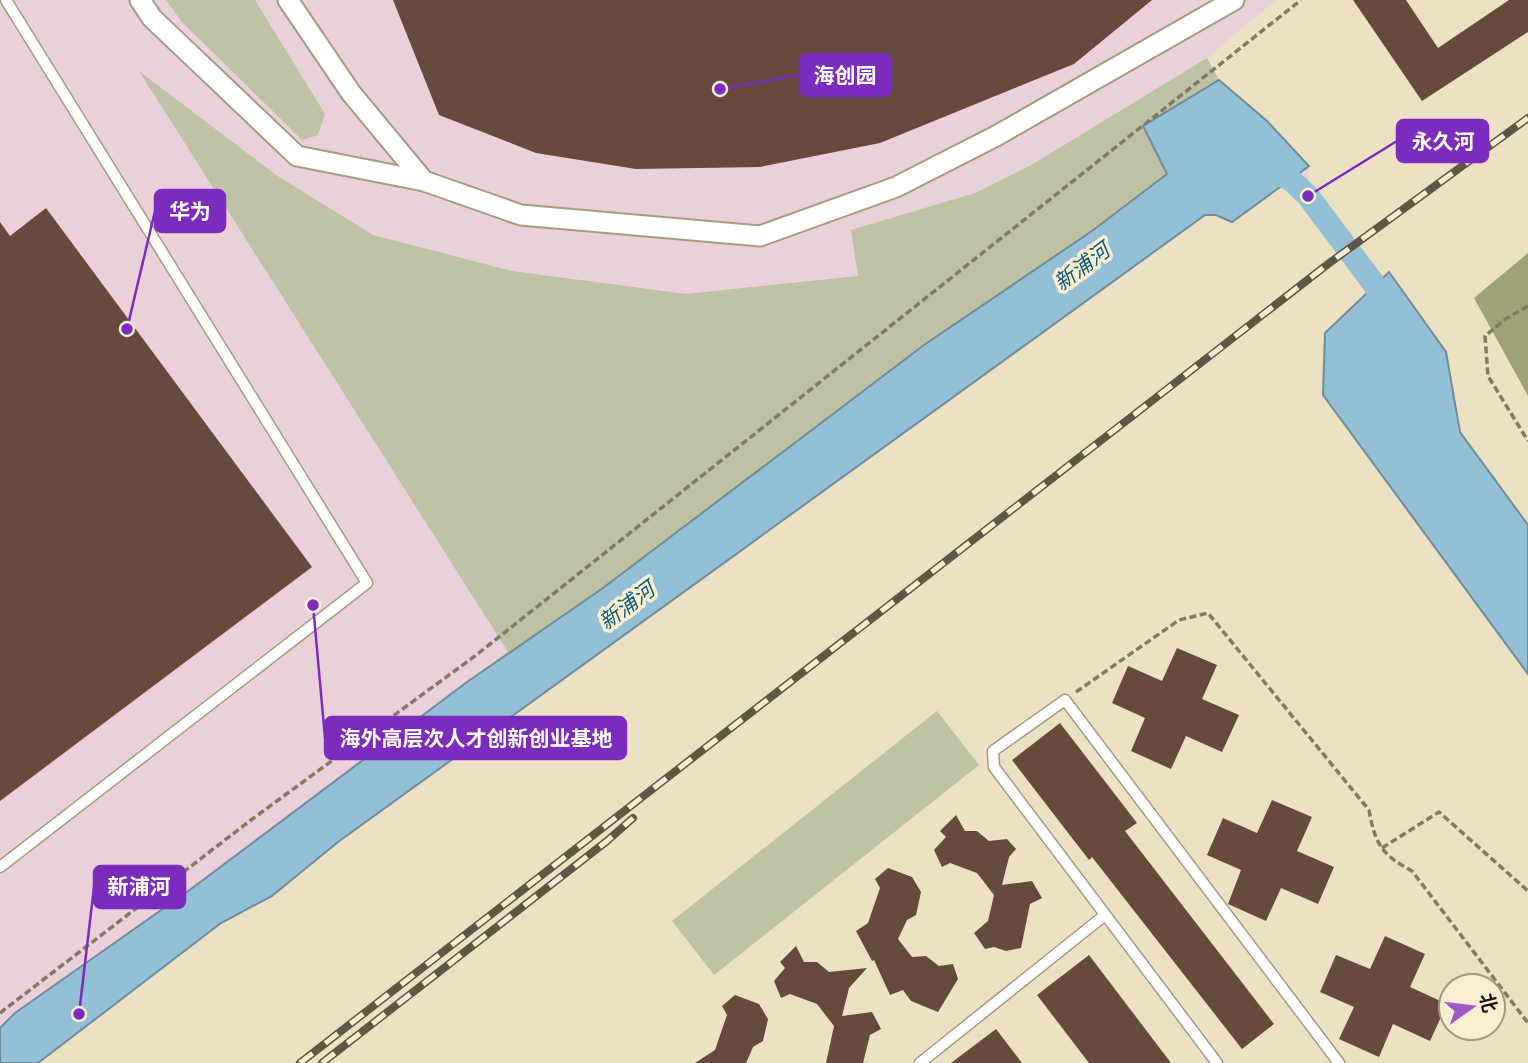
<svg xmlns="http://www.w3.org/2000/svg" width="1528" height="1063" viewBox="0 0 1528 1063" font-family="Rubik,'Noto Sans SC',sans-serif">
	<style>
		.industrial { fill: #ead0d8 }
		.green { fill: #bec1a3 }
		.forest { fill: #9fa278 }
		.water { fill: #93bfd7; stroke: #6f8c9a; stroke-width: 2 }
		.lines { fill: none; stroke-linecap: round; stroke-linejoin: round }
		.canal { stroke: #93bfd7; stroke-width: 23 }
		.building { fill: #664a3e }
		.service-casing { stroke: #a59b7f; stroke-width: 13 }
		.minor-casing { stroke: #a59b7f; stroke-width: 23 }
		.path { stroke: #817a65; stroke-width: 3.5; stroke-dasharray: 7 3.5; stroke-linecap: butt }
		.service { stroke: #fff; stroke-width: 10 }
		.minor { stroke: #fff; stroke-width: 19 }
		.rail-casing { stroke: #5d5746; stroke-width: 8 }
		.rail { stroke: #f9efd0; stroke-width: 5; stroke-dasharray: 16; stroke-linecap: butt }
		.labels { text-anchor: middle; stroke-width: 7; stroke-linejoin: round; paint-order: stroke }
		.water-label { font-size: 21px; font-style: italic; fill: #085b7b; stroke: #f9efd0 }
		.leader { fill: none; stroke: #7b2cbf; stroke-width: 2.5 }
		.callout-dot { fill: #7b2cbf; stroke: #f9efd0; stroke-width: 2.5 }
		.callout { fill: #7b2cbf; stroke: #7b2cbf; stroke-width: 2.5 }
		.callout-label { font-size: 21px; text-anchor: middle; font-weight: bold; fill: #fff }
	</style>
	<rect width="100%" height="100%" fill="#ece1c3"/>
	<polygon class="industrial" points="0,0 1276,0 1207,58 1219,80 1267,121 1309,166 1308,196 1291,180 1235,152 0,1063"/>
	<g class="green">
		<polygon points="166,0 255,0 325,114 318,135 302,140 181,21"/>
		<polygon points="1207,58 1219,80 1143,126 1167,174 517,666 139,71 276,175 373,235 512,271 686,294 858,276 851,230 975,193 1033,164"/>
		<polygon points="937,711 979,765 714,975 672,921"/>
	</g>
	<polygon class="forest" points="1528,253 1528,396 1474,298"/>
	<g class="water">
		<polygon points="1219,80 1267,121 1309,166 1232,222 1216,215 1205,215 338,842 272,896 221,923 38,1063 0,1063 0,1028 15,1013 191,889 467,682 603,588 924,345 1092,231 1167,174 1143,126"/>
		<polygon points="1389,272 1446,352 1460,432 1528,525 1528,674 1323,395 1325,333"/>
	</g>
	<g class="lines">
		<polyline class="canal" points="1263,166 1291,180 1308,196 1374,284 1387,309"/>
	</g>
	<g class="building">
		<polygon points="393,0 1152,0 1074,64 880,143 760,167 636,169 536,153 439,115"/>
		<polygon points="1353,0 1406,0 1438,48 1509,0 1528,0 1528,32 1422,101"/>
		<polygon points="46,208 312,567 0,801 0,222 10,236"/>
		<polygon points="1177,648 1217,665 1202,699 1239,715 1222,752 1186,736 1171,769 1131,751 1145,718 1112,703 1128,666 1162,681"/>
		<polygon points="1060,723 1137,823 1125,831 1274,1024 1242,1049 1092,857 1089,860 1012,760"/>
		<polygon points="1272,800 1312,817 1297,851 1334,867 1318,904 1281,888 1266,921 1228,904 1241,870 1207,855 1223,818 1257,833"/>
		<polygon points="956,815 965,831 977,831 989,841 1007,839 1016,849 1009,857 1002,885 1032,881 1042,898 1030,904 1021,948 1006,951 994,947 985,949 974,933 988,921 994,895 977,873 950,863 942,867 934,850 946,837 940,831"/>
		<polygon points="888,868 912,877 921,892 916,915 907,920 898,939 912,957 926,956 939,966 953,964 958,979 938,1012 911,1001 903,990 890,995 874,960 872,961 856,931 868,923 880,888 875,879"/>
		<polygon points="1385,936 1425,954 1410,987 1447,1004 1430,1041 1393,1024 1379,1057 1339,1039 1354,1007 1320,992 1336,955 1370,969"/>
		<polygon points="796,946 804,962 817,962 829,972 867,968 849,988 842,1016 872,1012 881,1029 870,1035 863,1063 826,1063 834,1026 817,1004 790,994 781,998 774,981 785,968 780,962"/>
		<polygon points="1089,955 1171,1063 1089,1063 1037,995"/>
		<polygon points="735,995 759,1004 768,1019 763,1041 753,1047 746,1063 695,1063 715,1050 727,1015 722,1006"/>
		<polygon points="996,1029 1022,1063 951,1063"/>
	</g>
	<g class="lines">
		<defs>
			<g id="service">
				<polyline points="0,867 367,583 6,0"/>
				<polyline points="920,1063 1105,915"/>
				<polyline points="1217,1063 994,767 993,751 1065,700 1339,1063"/>
			</g>
			<g id="minor">
				<polyline points="140,0 152,18 297,156 424,181 521,215 760,236 896,187 996,136 1234,0"/>
				<polyline points="288,0 351,93 424,181"/>
			</g>
		</defs>
		<use href="#service" class="service-casing"/>
		<use href="#minor" class="minor-casing"/>
		<g class="path">
			<polyline points="1528,306 1507,318 1485,336 1488,376 1528,441"/>
			<path d="M 1076,692 L 1179,620 L 1208,613 L 1369,810 C 1375,844 1382,855 1412,871 L 1528,1023"/>
			<polyline points="1382,848 1439,812 1528,891"/>
			<polyline points="0,1013 251,820 475,656 1301,0"/>
		</g>
		<use href="#service" class="service"/>
		<use href="#minor" class="minor"/>
		<defs>
			<g id="rail">
				<polyline points="300,1063 1328,264 1528,118"/>
				<polyline points="322,1063 607,841 633,818"/>
			</g>
		</defs>
		<use href="#rail" class="rail-casing"/>
		<use href="#rail" class="rail"/>
	</g>
	<g class="labels">
		<g class="water-label">
			<text transform="translate(1082 267) rotate(-37)" y="7">新浦河</text>
			<text transform="translate(627 606) rotate(-37)" y="7">新浦河</text>
		</g>
	</g>
	<path class="leader" d="M720 89L800 75M1308 196L1397 141M127 329L155 211M313 605L325 738M79 1014L94 887"/>
	<g class="callout-dot">
		<circle cx="720" cy="89" r="7"/>
		<circle cx="1308" cy="196" r="7"/>
		<circle cx="127" cy="329" r="7"/>
		<circle cx="313" cy="605" r="7"/>
		<circle cx="79" cy="1014" r="7"/>
	</g>
	<g class="callout">
		<rect x="800" y="54" width="91" height="42" rx="7"/>
		<rect x="1397" y="120" width="91" height="42" rx="7"/>
		<rect x="155" y="190" width="70" height="42" rx="7"/>
		<rect x="325" y="717" width="301" height="42" rx="7"/>
		<rect x="94" y="866" width="91" height="42" rx="7"/>
	</g>
	<g class="callout-label">
		<text x="845" y="83">海创园</text>
		<text x="1443" y="149">永久河</text>
		<text x="190" y="219">华为</text>
		<text x="476" y="746">海外高层次人才创新创业基地</text>
		<text x="139" y="894">新浦河</text>
	</g>
	<g transform="translate(1472 1007) rotate(76)"><circle r="33" fill="#f9efd0" stroke="#a09881" stroke-width="2"/>
	<path d="M0-5L12 26L0 18L-12 26Z" fill="#a257c9"/>
	<text y="-10" font-size="19" font-weight="bold" text-anchor="middle" fill="#1a160b">北</text>
	</g>
</svg>
